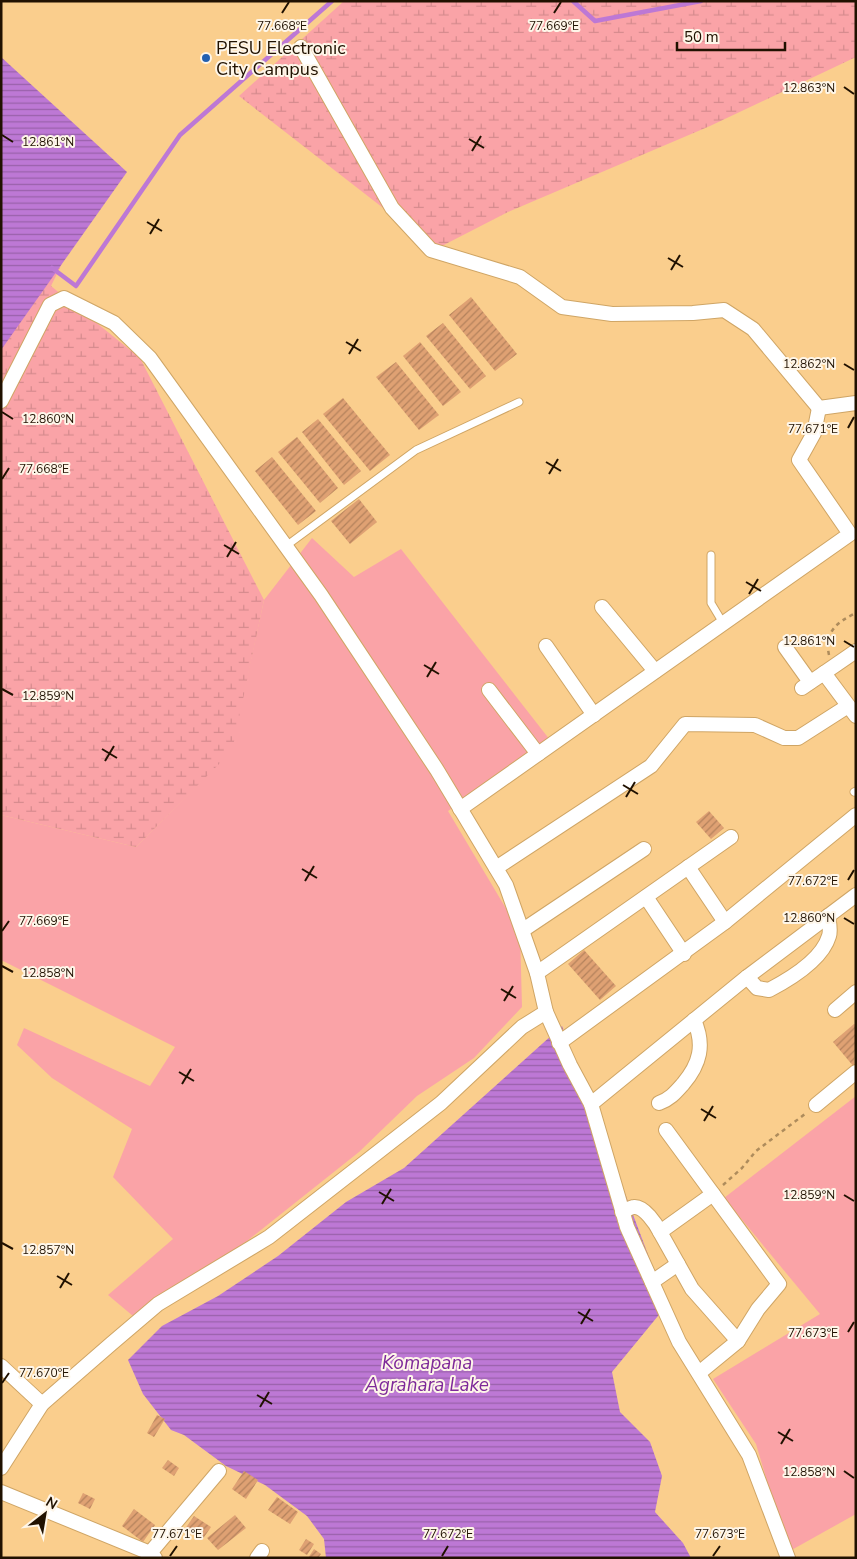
<svg xmlns="http://www.w3.org/2000/svg" width="857" height="1559" viewBox="0 0 857 1559" font-family="'Nunito Sans',sans-serif">
	<style>
		.green { fill: #faa3a7 }
		.wetland { fill: url(#wetland-marsh) }
		.water { fill: url(#water-rules) }
		.lines { fill: none; stroke-linecap: round; stroke-linejoin: round }
		.stream { stroke: #bd78d5; stroke-width: 4.5 }
		.building { fill: url(#building-hatch) }
		.service-casing { stroke: #cfa565; stroke-width: 9 }
		.minor-casing { stroke: #cfa565; stroke-width: 16 }
		.path { stroke: #ae8c5c; stroke-width: 2.5; stroke-dasharray: 4 4; stroke-linecap: butt }
		.service { stroke: #fff; stroke-width: 7 }
		.minor { stroke: #fff; stroke-width: 14 }
		.ticks { fill: none; stroke: #201100; stroke-width: 2 }
		.poi-dot { fill: #2260b1; stroke: #fef6e9; stroke-width: 2 }
		.labels { text-anchor: middle; stroke-width: 4; stroke-linejoin: round; paint-order: stroke }
		.poi-label { font-size: 18px; fill: #201100; stroke: #fef6e9; text-anchor: start }
		.water-label { font-size: 19px; font-style: italic; fill: #7e2999; stroke: #fef6e9 }
		.ticks-label { font-size: 12px; text-anchor: middle; fill: #201100; stroke: #fef6e9; stroke-width: 4; stroke-linejoin: round; paint-order: stroke }
	</style>
	<defs>
		<pattern id="wetland-marsh" width="20" height="14" patternUnits="userSpaceOnUse" patternTransform="scale(1.25)"><rect width="20" height="14" fill="#faa3a7"/><path d="M1 5h8M5 5V1M11 12h8M15 12V8" fill="none" stroke="#d68b8e"/></pattern>
		<pattern id="water-rules" width="6" height="5" patternUnits="userSpaceOnUse" patternTransform="scale(1.25)"><rect width="6" height="5" fill="#bd78d5"/><path d="M0 2.5h6" fill="none" stroke="#9961aa"/></pattern>
		<pattern id="building-hatch" width="6" height="6" patternUnits="userSpaceOnUse" patternTransform="scale(1.25)"><rect width="6" height="6" fill="#dfa173"/><path d="M-1 1l2-2M0 6l6-6M5 7l2-2" fill="none" stroke="#b4825c"/></pattern>
	</defs>
	<rect width="100%" height="100%" fill="#face8d"/>
	<g class="green">
		<polygon points="312,538 354,577 401,549 550,740 448,811 520,932 522,1007 474,1058 417,1096 359,1152 247,1241 133,1316 108,1295 173,1239 113,1177 132,1129 52,1078 17,1045 24,1028 150,1086 175,1047 1,960 1,815 136,847 231,751 264,600"/>
		<polygon points="856,1096 856,1514 788,1552 756,1444 713,1379 820,1314 724,1198"/>
	</g>
	<g class="wetland">
		<polygon points="344,1 856,1 856,57 710,126 508,212 436,249 239,96"/>
		<polygon points="1,81 108,170 51,286 140,358 264,600 232,751 136,847 1,815"/>
	</g>
	<g class="water">
		<polygon points="1,57 127,172 1,350"/>
		<polygon points="562,1026 667,1305 612,1372 620,1412 650,1442 662,1476 655,1512 683,1543 691,1558 326,1558 324,1539 307,1516 265,1485 226,1466 184,1435 171,1430 143,1394 128,1360 162,1326 218,1296 278,1256 346,1202 404,1168"/>
	</g>
	<g class="lines">
		<g class="stream">
			<polyline points="573,1 595,21 701,1"/>
			<polyline points="52,268 76,286 180,135 332,1"/>
		</g>
	</g>
	<g class="building">
		<polygon points="471,297 517,354 495,371 449,315"/>
		<polygon points="443,323 486,376 470,389 426,336"/>
		<polygon points="420,342 461,392 443,406 403,356"/>
		<polygon points="396,362 439,415 419,430 376,377"/>
		<polygon points="343,398 390,455 370,471 323,414"/>
		<polygon points="318,419 361,471 344,485 302,432"/>
		<polygon points="297,437 338,488 320,503 278,452"/>
		<polygon points="272,457 316,511 298,525 255,471"/>
		<polygon points="359,499 377,522 350,544 331,521"/>
		<polygon points="709,811 724,828 711,839 696,822"/>
		<polygon points="584,950 616,986 600,1000 568,964"/>
		<polygon points="854,1024 856,1025 854,1067 833,1042"/>
		<polygon points="157,1415 165,1419 154,1437 147,1433"/>
		<polygon points="168,1460 179,1468 174,1476 162,1468"/>
		<polygon points="244,1471 258,1480 246,1499 232,1489"/>
		<polygon points="83,1493 95,1499 90,1509 78,1503"/>
		<polygon points="277,1497 298,1512 290,1524 268,1510"/>
		<polygon points="134,1509 155,1525 143,1542 122,1526"/>
		<polygon points="235,1515 246,1528 218,1550 207,1538"/>
		<polygon points="194,1516 211,1527 202,1540 185,1529"/>
		<polygon points="306,1539 314,1544 307,1555 299,1550"/>
		<polygon points="314,1549 321,1554 318,1558 308,1558"/>
	</g>
	<g class="lines">
		<defs>
			<g id="service">
				<polyline points="286,546 416,450 519,402"/>
				<polyline points="711,555 711,603 723,623"/>
				<polyline points="854,792 856,791"/>
			</g>
			<g id="minor">
				<polyline points="301,47 392,208 431,250 520,277 562,307 612,314 693,313 724,310 753,329 819,408 856,403"/>
				<polyline points="1,401 50,305 64,298 114,323 150,358 321,595 437,770 506,885 537,973"/>
				<polyline points="602,607 655,671"/>
				<polyline points="546,646 594,715"/>
				<polyline points="785,647 810,682"/>
				<polyline points="824,673 856,651"/>
				<polyline points="802,688 824,673 856,716"/>
				<polyline points="489,690 538,754"/>
				<polyline points="460,809 850,534 799,460 814,433 819,408"/>
				<polyline points="731,837 537,973 546,1012 570,1065 591,1104 747,977 856,895"/>
				<polyline points="688,867 725,922"/>
				<polyline points="496,868 651,766 685,724 755,725 784,738 798,738 848,706"/>
				<polyline points="646,897 684,954"/>
				<polyline points="523,930 644,849"/>
				<path d="M 747,977 L 757,988 L 769,990 C 790,979 822,960 829,936 C 831,930 829,922 828,916"/>
				<polyline points="835,1010 856,992"/>
				<polyline points="559,1043 725,922 856,815"/>
				<path d="M 659,1103 C 670,1099 675,1093 683,1084 C 700,1064 705,1045 694,1020"/>
				<polyline points="591,1104 627,1227 679,1342 749,1455 788,1558"/>
				<polyline points="816,1105 856,1072"/>
				<polyline points="666,1130 779,1284 758,1309 738,1341 699,1373"/>
				<polyline points="713,1194 660,1232 692,1289 738,1341"/>
				<path d="M 622,1212 C 626,1210 631,1207 634,1207 C 644,1206 656,1224 660,1232"/>
				<polyline points="652,1282 678,1264"/>
				<polyline points="1,1366 42,1404"/>
				<polyline points="1,1468 42,1404 111,1344 158,1304 269,1237 441,1103 522,1027 546,1012"/>
				<polyline points="1,1492 150,1553 155,1558"/>
				<polyline points="150,1553 219,1471"/>
				<polyline points="257,1558 262,1551"/>
			</g>
		</defs>
		<use href="#service" class="service-casing"/>
		<use href="#minor" class="minor-casing"/>
		<g class="path">
			<path d="M 829,655 C 824,632 837,622 856,613"/>
			<polyline points="723,1185 742,1168 756,1151 805,1114"/>
		</g>
		<use href="#service" class="service"/>
		<use href="#minor" class="minor"/>
	</g>
	<path class="ticks" d="M 282,13 L 289,2M 554,13 L 561,2M 844,87 L 854,94M 2,135 L 13,142M 469,139 L 484,148M 472,151 L 481,136M 147,222 L 162,231M 150,234 L 159,219M 668,258 L 683,267M 671,270 L 680,255M 346,342 L 361,351M 349,354 L 358,339M 844,364 L 854,370M 2,412 L 13,419M 848,428 L 854,417M 546,462 L 561,471M 549,474 L 558,459M 2,479 L 9,468M 224,545 L 239,554M 227,557 L 236,542M 746,582 L 761,591M 749,594 L 758,579M 844,641 L 854,647M 424,665 L 439,674M 427,677 L 436,662M 2,689 L 13,695M 102,749 L 117,758M 105,761 L 114,746M 623,785 L 638,794M 626,797 L 635,782M 302,869 L 317,878M 848,880 L 854,870M 305,881 L 314,866M 844,918 L 854,924M 2,931 L 9,921M 2,966 L 13,972M 501,989 L 516,998M 504,1001 L 513,986M 179,1072 L 194,1081M 182,1084 L 191,1069M 701,1109 L 716,1118M 704,1121 L 713,1106M 379,1192 L 394,1201M 844,1195 L 854,1201M 382,1204 L 391,1189M 2,1243 L 13,1249M 57,1276 L 72,1285M 60,1288 L 69,1273M 578,1312 L 593,1321M 581,1324 L 590,1309M 848,1332 L 854,1322M 2,1383 L 9,1373M 257,1395 L 272,1404M 260,1407 L 269,1392M 778,1432 L 793,1441M 781,1444 L 790,1429M 844,1471 L 854,1478M 170,1556 L 177,1546M 442,1556 L 448,1546M 713,1556 L 720,1546"/>
	<circle class="poi-dot" cx="206" cy="58" r="5"/>
	<g class="labels">
		<g class="poi-label">
			<text x="216" y="54">PESU Electronic<tspan x="216" dy="21">City Campus</tspan></text>
		</g>
		<g class="water-label">
			<text x="427" y="1369">Komapana<tspan x="427" dy="22">Agrahara Lake</tspan></text>
		</g>
	</g>
	<g class="ticks-label">
		<text x="282" y="30">77.668°E</text>
		<text x="554" y="30">77.669°E</text>
		<text x="809" y="92">12.863°N</text>
		<text x="48" y="146">12.861°N</text>
		<text x="809" y="368">12.862°N</text>
		<text x="48" y="423">12.860°N</text>
		<text x="813" y="433">77.671°E</text>
		<text x="44" y="473">77.668°E</text>
		<text x="809" y="645">12.861°N</text>
		<text x="48" y="700">12.859°N</text>
		<text x="813" y="885">77.672°E</text>
		<text x="809" y="922">12.860°N</text>
		<text x="44" y="925">77.669°E</text>
		<text x="48" y="977">12.858°N</text>
		<text x="809" y="1199">12.859°N</text>
		<text x="48" y="1254">12.857°N</text>
		<text x="813" y="1337">77.673°E</text>
		<text x="44" y="1377">77.670°E</text>
		<text x="809" y="1476">12.858°N</text>
		<text x="177" y="1538">77.671°E</text>
		<text x="448" y="1538">77.672°E</text>
		<text x="720" y="1538">77.673°E</text>
	</g>
	<rect width="857" height="1559" fill="none" stroke="#201100" stroke-width="5"/>
	<g transform="translate(45 1514) rotate(31)" stroke="#fef6e9" stroke-width="4" paint-order="stroke">
	<path d="M0-4L9 19L0 12L-9 19Z" fill="#201100"/>
	<text y="-8" font-size="14" font-weight="bold" text-anchor="middle" fill="#201100">N</text>
	</g>
	<path d="M677 42v8h108v-8" fill="none" stroke="#201100" stroke-width="2.5"/>
	<text x="684" y="42" font-size="15" fill="#201100" stroke="#fef6e9" stroke-width="4" paint-order="stroke">50 m</text>
</svg>
